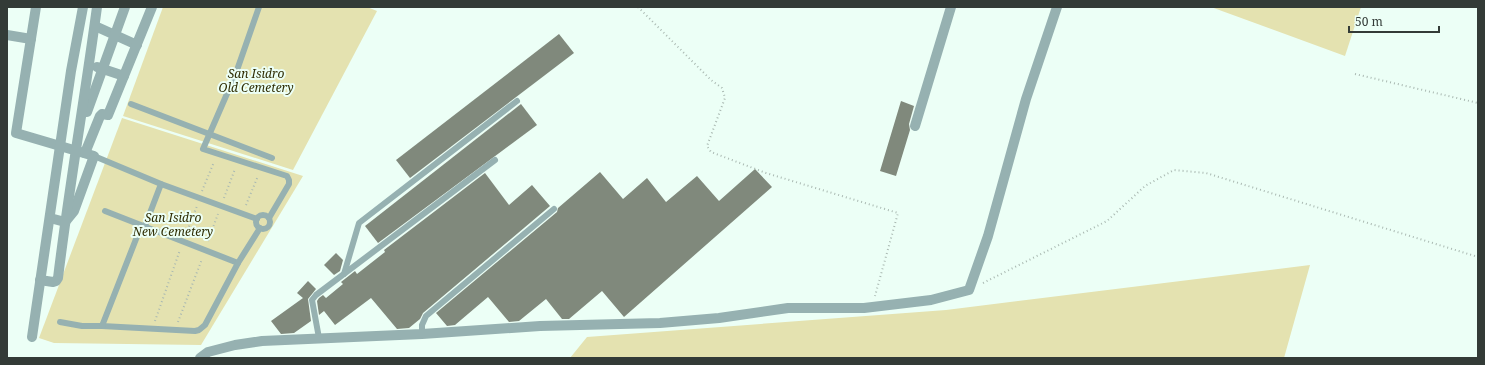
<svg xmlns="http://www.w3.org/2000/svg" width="1485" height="365" viewBox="0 0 1485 365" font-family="'Noto Serif',serif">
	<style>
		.green { fill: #e4e2b0 }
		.building { fill: #80897c }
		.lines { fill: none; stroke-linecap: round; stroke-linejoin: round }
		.path { stroke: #aab9b2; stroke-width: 2; stroke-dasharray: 1 3; stroke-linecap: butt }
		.service { stroke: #96b1b1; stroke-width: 6 }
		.minor { stroke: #96b1b1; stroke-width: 10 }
		.labels { text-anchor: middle; stroke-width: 4; stroke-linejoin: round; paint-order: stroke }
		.park-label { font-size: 12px; font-style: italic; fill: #2f2d03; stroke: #ecfff6 }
	</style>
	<rect width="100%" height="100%" fill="#ecfff6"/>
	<g class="green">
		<polygon points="163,7 367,7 377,11 293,170 123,116"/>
		<polygon points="1211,7 1361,7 1345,56"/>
		<polygon points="122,118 303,176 201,345 54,343 39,338"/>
		<polygon points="1310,265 1284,358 570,358 587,337 946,310"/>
	</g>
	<g class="building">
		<polygon points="559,34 574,53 410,178 396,160"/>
		<polygon points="901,101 914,106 909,124 910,130 896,176 880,171"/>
		<polygon points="521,104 537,125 378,243 365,226"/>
		<polygon points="755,169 772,187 624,317 602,291 569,319 562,319 546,299 519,321 509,322 488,297 455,325 447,326 436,313 557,212 558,208 600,172 623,199 647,178 666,202 697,176 719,201"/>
		<polygon points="485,173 509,205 532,185 550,206 423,313 420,319 409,328 397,329 371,298 335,325 324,311 319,315 317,301 319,298 323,295 326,298 343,284 341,282 355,271 357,274 385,252 384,250"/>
		<polygon points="336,253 343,260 340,271 334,275 324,265"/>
		<polygon points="308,281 316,289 308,299 311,321 294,333 281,334 271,321 303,298 297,293"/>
	</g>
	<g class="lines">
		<g class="path">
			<polyline points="638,7 711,80 722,88 725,98 707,146 711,152 766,173 898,213 875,296"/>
			<polyline points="1355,74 1478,103"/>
			<polyline points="202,191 214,162"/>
			<polyline points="224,198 235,169"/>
			<polyline points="246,205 258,176"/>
			<polyline points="186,234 197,206"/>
			<polyline points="208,241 218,214"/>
			<polyline points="983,283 1107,221 1145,186 1174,170 1206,173 1478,257"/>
			<polyline points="155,321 180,250"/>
			<polyline points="178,322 202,259"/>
		</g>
		<g class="service">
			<polyline points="259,7 236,73 203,149 287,176 289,180 289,184 269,218"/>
			<polyline points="131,104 272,158"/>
			<polyline points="94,156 161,184 257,219"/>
			<polyline points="105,211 238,263"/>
			<circle cx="263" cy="222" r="7"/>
			<polyline points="344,274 359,223 517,101"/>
			<polyline points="60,322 82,326 102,326 195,331 199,330 205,325 238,263 260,228"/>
			<polyline points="102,326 138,234 145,226 161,184"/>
			<polyline points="422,334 422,325 426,316 554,209"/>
			<polyline points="319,338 312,300 316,295 495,160"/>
		</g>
		<g class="minor">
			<polyline points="36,7 16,133 94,156 74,211 65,222 50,218"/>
			<polyline points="95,26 137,45"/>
			<polyline points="7,35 31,39"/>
			<polyline points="97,67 124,76"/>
			<polyline points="87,112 125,7"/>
			<polyline points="915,126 951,7"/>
			<polyline points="85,153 100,116 102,114 108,115 152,7"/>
			<path d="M 40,280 L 53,282 L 56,281 L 58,278 C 69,187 85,97 97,7"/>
			<polyline points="32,337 71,71 83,7"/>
			<polyline points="200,358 208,352 235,345 262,341 422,334 540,326 660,323 719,318 788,308 864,308 931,300 969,290 988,236 1026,99 1057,7"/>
		</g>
	</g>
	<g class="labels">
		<g class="park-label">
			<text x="256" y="78">San Isidro<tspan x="256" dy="14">Old Cemetery</tspan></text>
			<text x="173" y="222">San Isidro<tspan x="173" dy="14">New Cemetery</tspan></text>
		</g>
	</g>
	<rect width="1485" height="365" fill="none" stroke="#333b37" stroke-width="16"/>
	<path d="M1349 26v6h90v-6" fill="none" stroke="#333b37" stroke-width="2"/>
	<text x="1355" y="26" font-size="12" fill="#333b37" stroke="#ecfff6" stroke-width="3" paint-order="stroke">50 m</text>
</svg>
